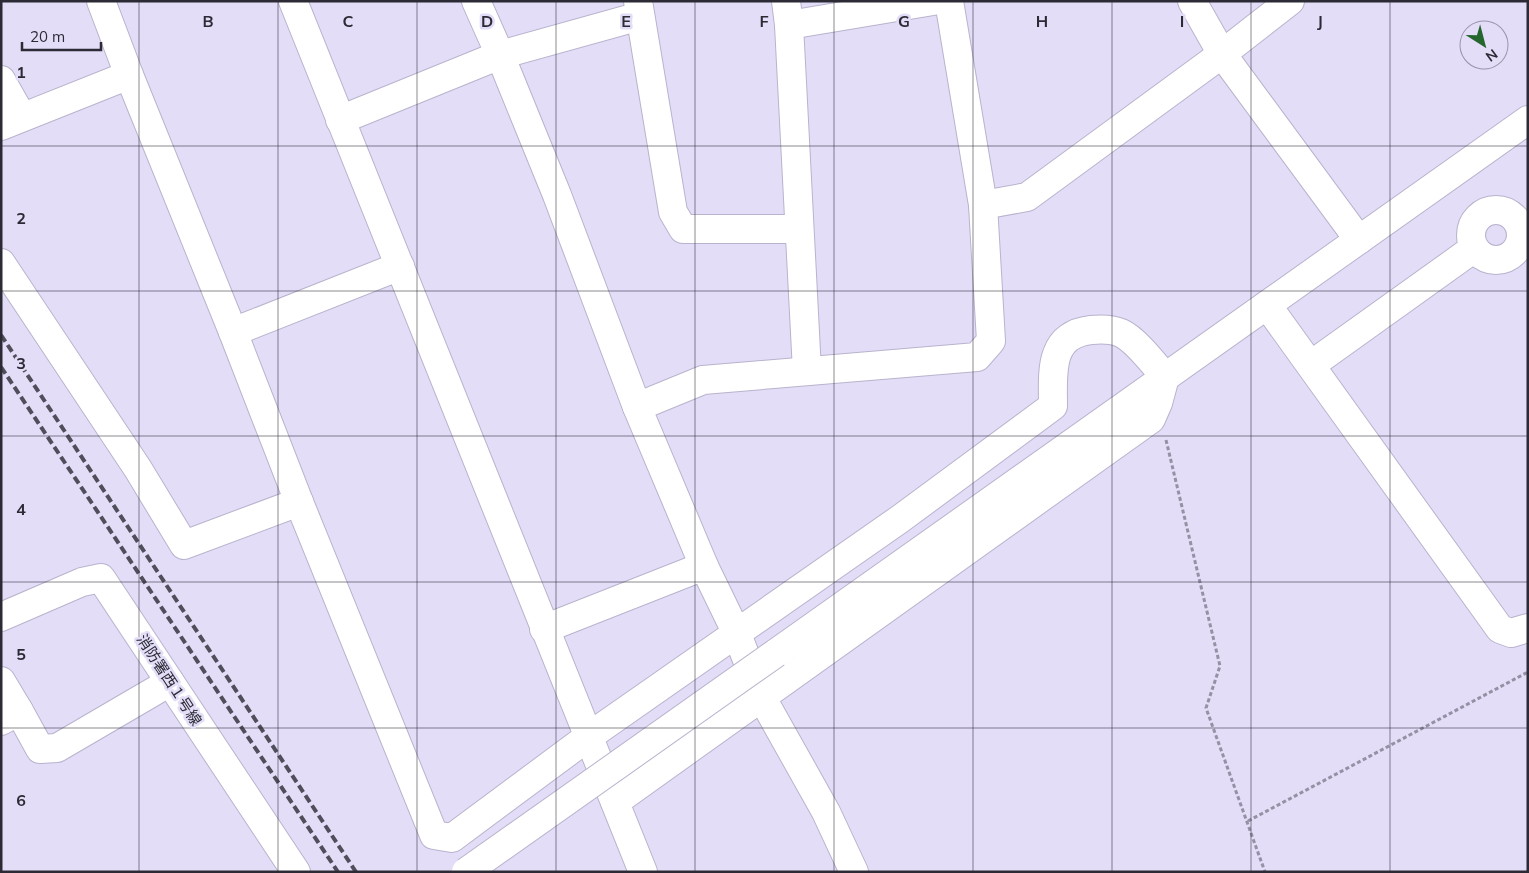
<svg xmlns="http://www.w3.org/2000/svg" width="1529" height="873" viewBox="0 0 1529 873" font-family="Mulish,'Noto Sans JP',sans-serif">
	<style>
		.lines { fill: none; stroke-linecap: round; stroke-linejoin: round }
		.minor-casing { stroke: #b9b3cd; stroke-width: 30 }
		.path { stroke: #9591a5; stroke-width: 3; stroke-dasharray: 4 2.5; stroke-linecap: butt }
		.minor { stroke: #fff; stroke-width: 28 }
		.rail { stroke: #514e5c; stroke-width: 4; stroke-dasharray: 8 4; stroke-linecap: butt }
		.minor-bridge-casing { stroke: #b9b3cd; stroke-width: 30; stroke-linecap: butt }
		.minor-bridge { stroke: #fff; stroke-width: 28 }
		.grid { fill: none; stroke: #2c2a34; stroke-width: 1; stroke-opacity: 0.55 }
		.labels { text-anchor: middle; stroke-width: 5; stroke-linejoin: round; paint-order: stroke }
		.street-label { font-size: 15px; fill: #2c2a34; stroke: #e3ddf8 }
		.grid-label { font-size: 16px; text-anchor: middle; font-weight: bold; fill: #2c2a34; stroke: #e3ddf8; stroke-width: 5; stroke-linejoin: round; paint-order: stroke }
	</style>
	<rect width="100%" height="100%" fill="#e3ddf8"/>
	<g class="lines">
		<defs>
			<g id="minor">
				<path d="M 101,1 L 129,75 L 233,332 L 299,502 L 434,835 L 452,838 L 588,737 L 900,519 L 1053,406 C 1053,373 1048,335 1091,330 C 1100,329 1112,329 1121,333 C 1135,339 1155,365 1165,377"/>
				<polyline points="293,1 643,872"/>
				<polyline points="476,1 500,55 557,195 637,407 704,566 737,634 761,696 826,812 854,872"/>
				<polyline points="638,1 673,212 683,229 799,229"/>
				<polyline points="786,1 789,25 807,371"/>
				<polyline points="1192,1 1222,54 1359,240"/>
				<polyline points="789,25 933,1"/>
				<polyline points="1,80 22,117"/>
				<polyline points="340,120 500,55 640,16"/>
				<polyline points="1,126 129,75"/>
				<polyline points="983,205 1027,197 1222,54 1290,1"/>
				<circle cx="1496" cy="235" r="25"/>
				<polyline points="1,263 138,469 184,545 299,502"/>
				<polyline points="1267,305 1500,629 1511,633 1528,628"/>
				<polyline points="233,332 400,266"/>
				<polyline points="1311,365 1473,249"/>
				<polyline points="637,407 703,380 977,357 991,341 983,205 949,1"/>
				<polyline points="1,617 82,582 101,578 296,872"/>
				<polyline points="544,629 704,566"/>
				<polyline points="776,653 1528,120"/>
				<polyline points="1,681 19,711 1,721"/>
				<polyline points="19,711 40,749 57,748 170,682"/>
				<polyline points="615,802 1151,419 1158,403 1165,377"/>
			</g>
		</defs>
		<use href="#minor" class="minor-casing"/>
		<g class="path">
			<polyline points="1166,440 1220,666 1206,708 1265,872"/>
			<polyline points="1248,821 1528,672"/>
		</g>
		<use href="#minor" class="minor"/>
		<g class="rail">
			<polyline points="1,335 356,872"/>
			<polyline points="1,367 338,872"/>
		</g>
		<defs>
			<polyline id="minor-bridge" points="466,872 776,653"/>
		</defs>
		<use href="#minor-bridge" class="minor-bridge-casing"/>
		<use href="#minor-bridge" class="minor-bridge"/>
	</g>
	<path class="grid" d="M 139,1 L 139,872M 278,1 L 278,872M 417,1 L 417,872M 556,1 L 556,872M 695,1 L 695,872M 834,1 L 834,872M 973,1 L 973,872M 1112,1 L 1112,872M 1251,1 L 1251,872M 1390,1 L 1390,872M 1,146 L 1528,146M 1,291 L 1528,291M 1,436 L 1528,436M 1,582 L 1528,582M 1,728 L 1528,728"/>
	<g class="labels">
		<g class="street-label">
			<text transform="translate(169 680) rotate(57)" y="5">消防署西１号線</text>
		</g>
	</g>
	<g class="grid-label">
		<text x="208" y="27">B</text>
		<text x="348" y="27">C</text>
		<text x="487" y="27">D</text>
		<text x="626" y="27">E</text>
		<text x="764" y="27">F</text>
		<text x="904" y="27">G</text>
		<text x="1042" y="27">H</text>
		<text x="1182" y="27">I</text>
		<text x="1320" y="27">J</text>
		<text x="21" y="78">1</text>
		<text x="21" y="224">2</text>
		<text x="21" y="369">3</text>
		<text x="21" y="515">4</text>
		<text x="21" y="660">5</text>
		<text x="21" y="806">6</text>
	</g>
	<rect width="1529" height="873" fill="none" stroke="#2c2a34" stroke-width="5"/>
	<g transform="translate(1484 45) rotate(144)"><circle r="24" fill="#e3ddf8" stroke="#9a95aa"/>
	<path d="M0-4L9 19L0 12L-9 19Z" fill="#25652e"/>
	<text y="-8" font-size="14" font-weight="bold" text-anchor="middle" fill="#2c2a34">N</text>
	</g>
	<path d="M22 42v8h79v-8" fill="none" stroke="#2c2a34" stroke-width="2.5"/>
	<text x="30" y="42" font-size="15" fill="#2c2a34" stroke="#e3ddf8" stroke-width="4" paint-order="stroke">20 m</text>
</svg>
